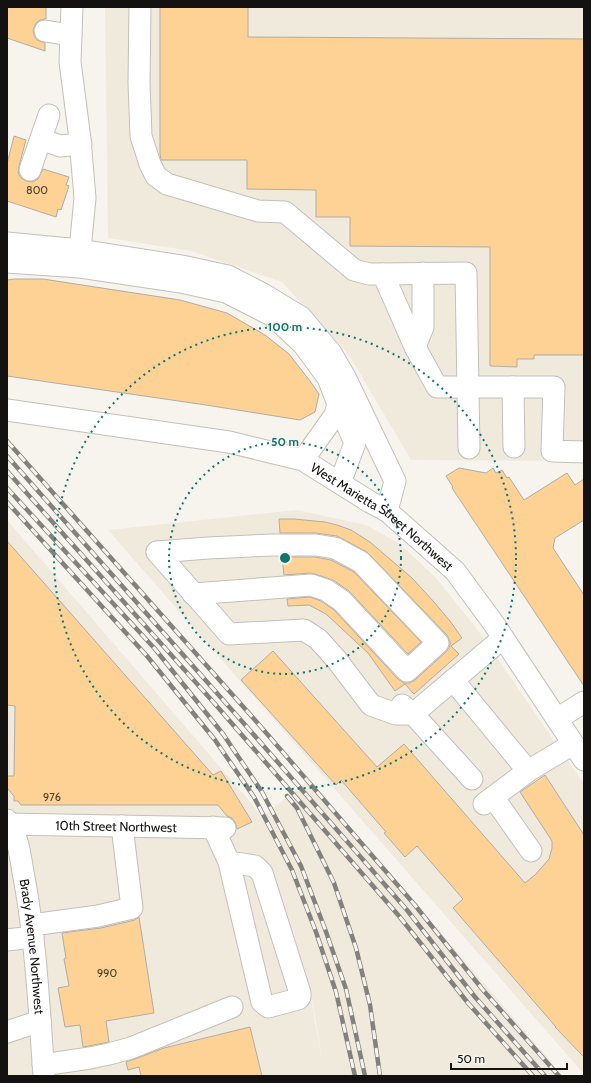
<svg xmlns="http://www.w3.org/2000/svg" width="591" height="1083" viewBox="0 0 591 1083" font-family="Cabin,sans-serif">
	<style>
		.built { fill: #f0eadd; fill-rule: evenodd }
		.building { fill: #fed294; stroke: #b0aca6 }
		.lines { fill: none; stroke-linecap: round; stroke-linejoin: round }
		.minor-casing { stroke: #c3c0ba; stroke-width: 23 }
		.minor { stroke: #fff; stroke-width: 21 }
		.rail-casing { stroke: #83817d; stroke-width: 4.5 }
		.rail { stroke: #f7f4ee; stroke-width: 3; stroke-dasharray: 9; stroke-linecap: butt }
		.ring { fill: none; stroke: #0f766e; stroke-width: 2; stroke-dasharray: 2 4 }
		.labels { text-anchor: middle; stroke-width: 3; stroke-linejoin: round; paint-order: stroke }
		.number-label { font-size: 11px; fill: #4e4231 }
		.street-label { font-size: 13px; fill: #131210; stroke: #f7f4ee }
		.centre { fill: #0f766e; stroke: #f7f4ee; stroke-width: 2 }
		.ring-label { font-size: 12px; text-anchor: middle; font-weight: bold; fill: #0f766e; stroke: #f7f4ee; stroke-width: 3; stroke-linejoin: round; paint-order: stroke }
	</style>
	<rect width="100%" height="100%" fill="#f7f4ee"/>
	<g class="built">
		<polygon points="105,7 584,7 584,461 411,460 349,355 282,282 191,251 108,238"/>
		<polygon points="297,510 366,525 400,544 436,578 477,629 584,784 584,1074 108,530"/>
		<path d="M 7,520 L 252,804 L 261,817 L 310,780 L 563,1076 L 7,1076 ZM 308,978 L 316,1022 L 323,1065 L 315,1022 Z"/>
	</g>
	<g class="building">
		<polygon points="7,7 46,7 46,19 40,20 36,23 33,30 34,35 37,40 45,43 45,51 7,38"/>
		<polygon points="160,7 248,7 248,37 584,39 584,355 534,355 534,359 517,359 517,367 490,366 490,247 350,246 350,217 316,217 316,190 247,189 247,160 161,160 160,154"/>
		<polygon points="14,136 26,140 19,166 18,173 21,178 26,181 33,182 38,179 43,169 69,177 66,185 69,186 61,210 58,209 56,217 7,201 7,164"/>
		<polygon points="15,279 43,279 180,300 227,313 265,335 289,354 310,381 319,394 315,412 300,420 206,405 7,376 7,280"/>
		<polygon points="459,468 486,473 493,468 496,473 502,470 507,478 509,477 524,500 567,473 575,485 584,479 584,520 555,538 553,548 584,595 584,686 452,488 453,487 446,476"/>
		<polygon points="279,519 294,519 325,522 337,525 351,530 370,542 412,578 434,602 450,621 462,638 451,646 459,654 414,694 405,684 395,691 368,653 326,614 309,605 288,606 287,599 310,597 321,601 334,610 398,679 404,683 410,683 415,680 446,652 450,646 450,641 447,635 367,552 337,536 316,533 280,533"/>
		<polygon points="7,541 213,775 221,771 252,822 237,829 235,822 232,818 227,816 218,805 21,805 18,801 14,801 14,796 7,788 7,776 14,776 15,706 7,705"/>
		<polygon points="282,557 315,557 331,560 354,572 421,642 408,654 349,591 333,580 315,574 310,573 284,575"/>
		<polygon points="273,651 377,767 404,744 525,883 536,874 549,859 552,848 552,841 520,792 545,775 584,835 584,1057 555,1027 556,1027 453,908 463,899 417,846 405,857 384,833 386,832 341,780 336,785 241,680"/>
		<polygon points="139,917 154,1013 106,1021 109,1042 83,1047 80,1025 65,1027 58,988 69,986 64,959 66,958 62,933 101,928 135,920"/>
		<polygon points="250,1027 262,1076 141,1076 139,1067 128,1070 126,1062 135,1059 164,1048"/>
	</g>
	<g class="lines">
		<defs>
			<g id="minor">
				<polyline points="72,7 70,62 80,139 85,198 80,250 80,263"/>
				<polyline points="140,7 139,83 141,136 150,164 156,176 167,184 258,211 285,212 354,270 369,274 383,274 415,347 437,387 554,387 552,451 584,452"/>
				<polyline points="45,31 64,34 71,35"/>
				<polyline points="41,139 60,146 81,144"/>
				<polyline points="30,170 49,115"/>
				<polyline points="7,243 80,250 182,266 228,276 263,294 301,317 331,353 345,377 395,481 387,511"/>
				<polyline points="7,262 80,267 181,282 226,292 273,316 303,344 328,378 338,404 335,415 303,460"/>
				<polyline points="383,274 466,273 469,448"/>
				<polyline points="415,347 423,327 423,273"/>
				<polyline points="513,387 514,447"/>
				<polyline points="338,404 355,443 340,483"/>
				<path id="s1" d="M 7,410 L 229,442 L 303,460 L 370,502 L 387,511 L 455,571 L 494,624 L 584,760"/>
				<polyline points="157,552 208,548 272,545 316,545 335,548 361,562 438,643 407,671 342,601 326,590 311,585 193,594"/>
				<polyline points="157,552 229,634 304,630 318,639 336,659 371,705 396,714 413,714 503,638"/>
				<polyline points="453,680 528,771"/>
				<polyline points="402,705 413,714 472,779"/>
				<polyline points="557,719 584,702"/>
				<polyline points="493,797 531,851"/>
				<polyline points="484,804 528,771 573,744"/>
				<path id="s2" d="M 7,820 C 18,835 20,855 23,872 C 36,939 39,1008 44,1076"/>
				<path id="s3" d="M 7,824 L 225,828"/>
				<polyline points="213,827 229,862 262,1002 268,1007 298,999 300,997 300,993 262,873 255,866 229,862"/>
				<polyline points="32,925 98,916 132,908 122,826"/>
				<polyline points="7,940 33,937"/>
				<polyline points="7,1032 40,1021"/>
				<polyline points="43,1064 56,1063 90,1058 109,1054 131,1048 232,1007"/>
			</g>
		</defs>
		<use href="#minor" class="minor-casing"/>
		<use href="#minor" class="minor"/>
		<defs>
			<g id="rail">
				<polyline points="7,441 255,720 414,904 483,990 559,1076"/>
				<polyline points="7,456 247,727 407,910 475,997 545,1076"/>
				<polyline points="7,471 215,704 399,916 468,1003 533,1076"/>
				<polyline points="7,488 155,649 223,734 262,792 301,866 325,929 346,989 365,1076"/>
				<polyline points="7,502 147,656 215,740 254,797 292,870 316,932 336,992 355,1076"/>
				<polyline points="287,796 297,808 334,883 356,948 370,1005 380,1076"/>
			</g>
		</defs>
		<use href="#rail" class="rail-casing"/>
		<use href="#rail" class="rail"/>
	</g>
	<g class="ring">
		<circle cx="285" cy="558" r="116"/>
		<circle cx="285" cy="558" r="231"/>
	</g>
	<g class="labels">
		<g class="number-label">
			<text x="37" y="194">800</text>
			<text x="52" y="801">976</text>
			<text x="107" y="977">990</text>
		</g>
		<g class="street-label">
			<text dy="5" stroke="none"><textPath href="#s1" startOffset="398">West Marietta Street Northwest</textPath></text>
			<text dy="5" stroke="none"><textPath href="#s3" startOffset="109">10th Street Northwest</textPath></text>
			<text dy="5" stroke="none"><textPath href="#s2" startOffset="130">Brady Avenue Northwest</textPath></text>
		</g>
	</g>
	<circle cx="285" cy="558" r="6" class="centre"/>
	<g class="ring-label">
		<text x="285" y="331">100 m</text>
		<text x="285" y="446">50 m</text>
	</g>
	<rect width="591" height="1083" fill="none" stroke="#131210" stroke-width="16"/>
	<path d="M451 1063v6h116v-6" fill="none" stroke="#131210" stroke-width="2"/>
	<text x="457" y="1063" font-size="12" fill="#131210" stroke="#f7f4ee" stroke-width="3" paint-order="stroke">50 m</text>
</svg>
